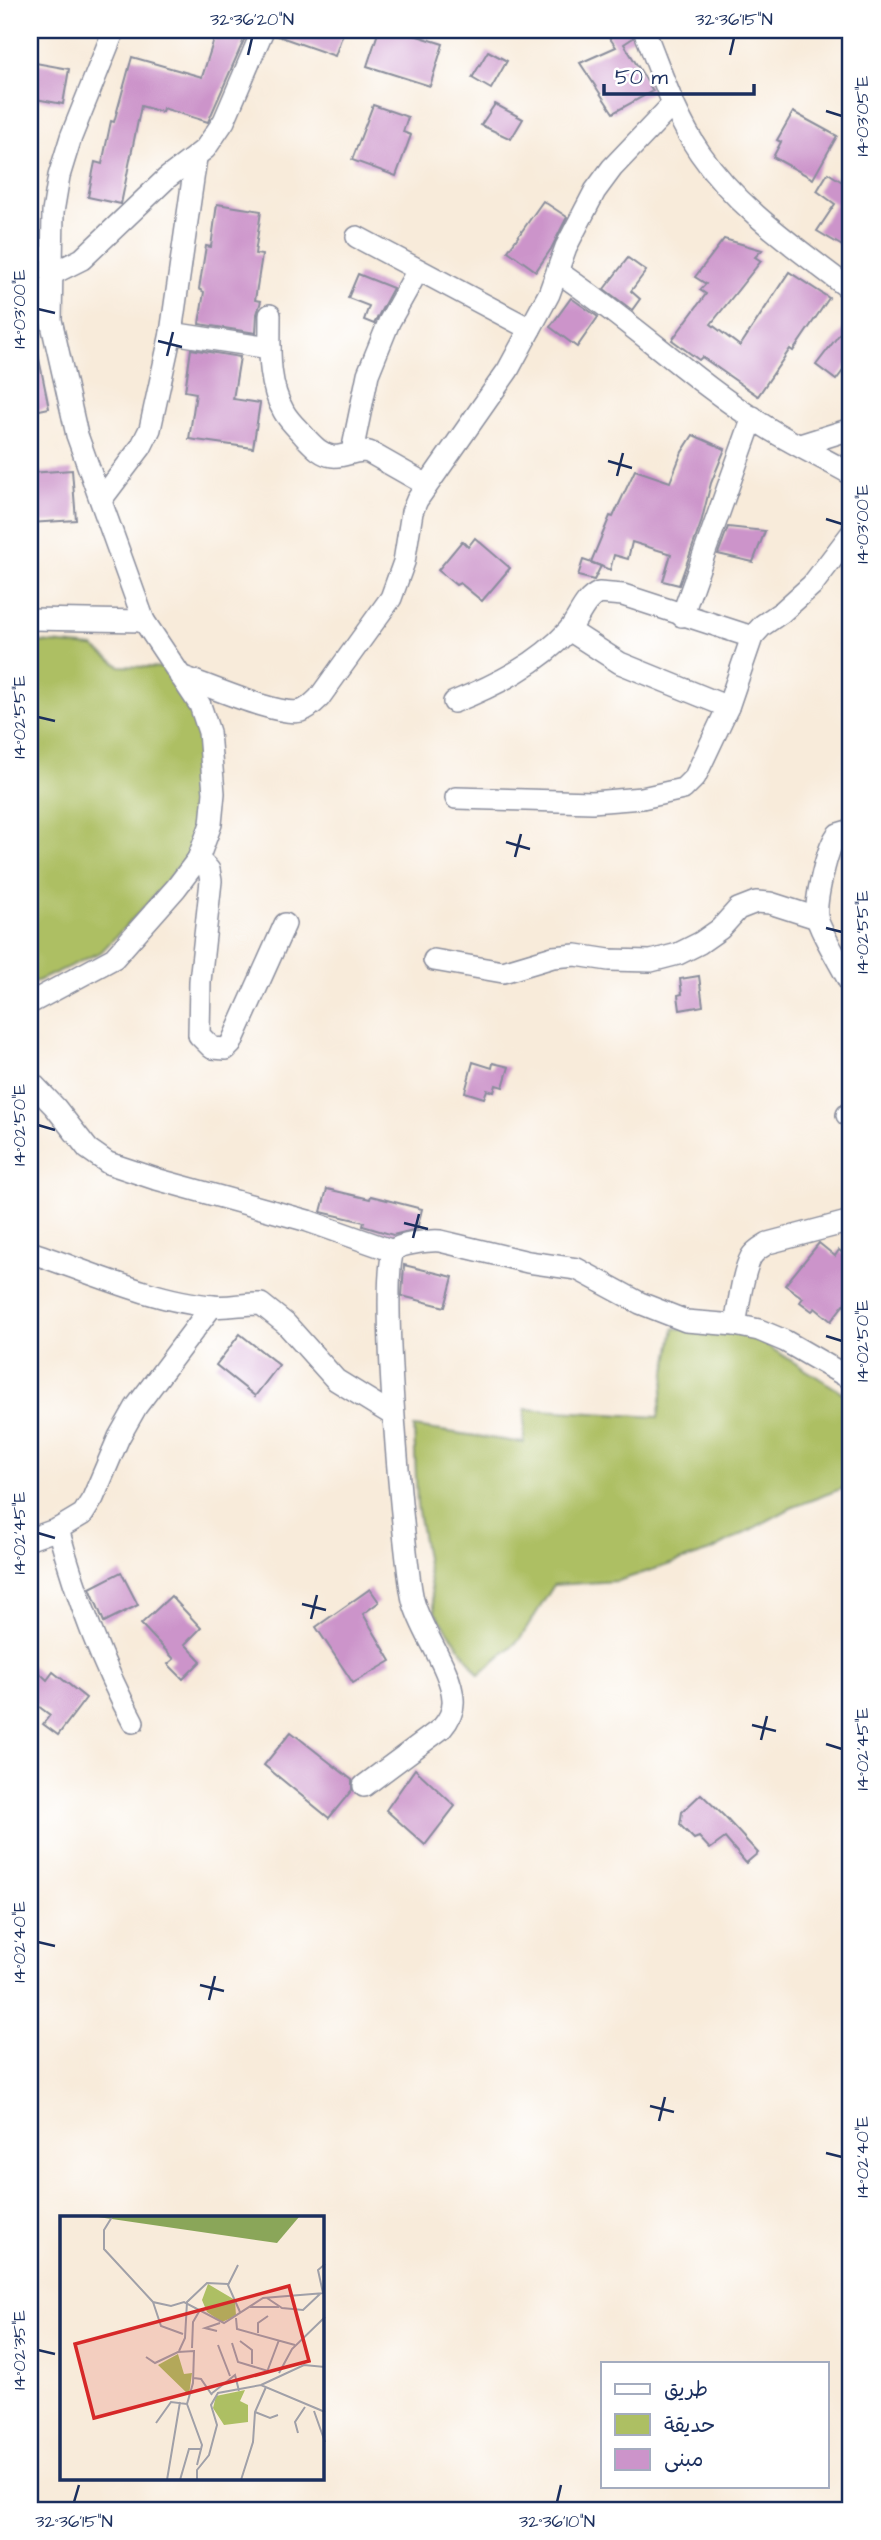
<svg xmlns="http://www.w3.org/2000/svg" width="881" height="2540" viewBox="0 0 881 2540" font-family="'Architects Daughter','Playpen Sans Arabic',sans-serif">
	<style>
		.green { fill: #adbf63; stroke: #647760; stroke-width: 2 }
		.building { fill: #cc94ca }
		.lines { fill: none; stroke-linecap: round; stroke-linejoin: round }
		.minor-casing { stroke: #8a8d9c; stroke-width: 24 }
		.minor { stroke: #fff; stroke-width: 21 }
		.ticks { fill: none; stroke: #1b2f5e; stroke-width: 2.5 }
		.inset-road { fill: none; stroke: #a0a0a8; stroke-width: 2 }
		.view { fill: #d62828; fill-opacity: 0.15; stroke: #d62828; stroke-width: 3.5 }
		.inset-edge { fill: none; stroke: #1b2f5e; stroke-width: 3.5 }
		.neatline { fill: none; stroke: #1b2f5e; stroke-width: 2.5 }
		.ticks-label { font-size: 18px; text-anchor: middle; fill: #1b2f5e }
	</style>
	<rect width="100%" height="100%" fill="#fff"/>
	<filter id="ink" filterUnits="userSpaceOnUse"><feTurbulence type="fractalNoise" baseFrequency=".0143" numOctaves="2"/><feDisplacementMap in="SourceGraphic" scale="14" xChannelSelector="R" yChannelSelector="G"/><feConvolveMatrix kernelMatrix="1 2 1 2 8 2 1 2 1" color-interpolation-filters="sRGB"/></filter>
	<filter id="wash" filterUnits="userSpaceOnUse"><feTurbulence type="fractalNoise" baseFrequency=".00686" numOctaves="4" result="noise"/><feDisplacementMap in="SourceGraphic" scale="28" xChannelSelector="R" yChannelSelector="G"/><feGaussianBlur stdDeviation="1.57" result="paint"/><feColorMatrix in="noise" values="0 0 0 0 0 0 0 0 0 0 0 0 0 0 0 0 0 1.4 0 .05"/><feComposite in="paint" operator="in"/></filter>
	<g filter="url(#wash)">
		<rect width="100%" height="100%" fill="#f8ebda"/>
		<g class="green">
			<polygon points="30,641 93,647 120,666 170,668 200,709 206,791 193,849 147,904 101,952 38,981 30,982"/>
			<polygon points="674,1328 750,1335 851,1398 851,1485 791,1508 711,1551 618,1581 554,1585 520,1639 479,1675 435,1612 417,1505 414,1427 524,1443 525,1409 658,1417"/>
		</g>
		<g id="blocks">
			<g class="building">
				<polygon points="217,30 236,30 247,33 208,122 163,108 162,112 141,106 121,204 88,197 95,162 102,164 111,121 114,122 132,57 202,77"/>
				<polygon points="276,30 344,30 335,56 275,35"/>
				<polygon points="379,30 398,30 443,44 430,86 367,66"/>
				<polygon points="604,30 631,30 633,38 624,44 653,91 613,113 580,63 616,47"/>
				<polygon points="488,51 507,61 491,89 472,78"/>
				<polygon points="30,62 69,69 63,104 30,98"/>
				<polygon points="495,104 523,119 511,139 481,125"/>
				<polygon points="373,105 408,117 403,132 411,135 396,176 352,160"/>
				<polygon points="793,112 837,136 813,179 773,157 781,142 777,140"/>
				<polygon points="828,173 847,185 851,179 851,251 817,231 835,204 817,191"/>
				<polygon points="543,201 567,217 551,249 536,271 508,251"/>
				<polygon points="217,204 261,211 255,254 262,255 255,300 261,301 257,314 256,333 199,324 204,292 199,289 206,246 211,247"/>
				<polygon points="724,239 762,250 755,257 761,261 711,324 740,346 789,272 829,298 793,351 790,349 758,396 702,357 699,360 672,340 706,294 700,290 706,284 695,277"/>
				<polygon points="628,258 646,271 631,291 640,299 632,310 604,289"/>
				<polygon points="358,274 393,288 374,324 364,320 369,306 348,298"/>
				<polygon points="571,298 598,317 577,347 550,327"/>
				<polygon points="851,319 851,360 836,380 816,365"/>
				<polygon points="37,349 49,408 30,412 30,350"/>
				<polygon points="191,349 240,357 233,399 260,403 253,448 189,439 196,393 185,391"/>
				<polygon points="693,435 725,449 711,483 701,523 679,585 663,581 671,554 632,542 628,559 614,555 610,570 591,562 610,516 613,517 635,470 670,482 682,452"/>
				<polygon points="72,470 76,520 30,523 30,473"/>
				<polygon points="728,527 765,531 753,562 718,554"/>
				<polygon points="475,538 510,568 482,601 460,583 456,585 438,570 462,541 468,547"/>
				<polygon points="583,560 601,566 594,580 578,576"/>
				<polygon points="699,976 703,1006 680,1010 678,995 682,994 680,979"/>
				<polygon points="473,1062 492,1068 493,1063 509,1067 503,1087 496,1085 494,1092 487,1090 484,1098 465,1092"/>
				<polygon points="327,1189 370,1199 371,1196 422,1209 417,1229 393,1235 363,1226 364,1222 321,1212"/>
				<polygon points="819,1243 835,1256 839,1250 851,1260 851,1295 831,1321 815,1308 812,1311 800,1302 803,1298 785,1285"/>
				<polygon points="404,1265 453,1277 445,1307 402,1296"/>
				<polygon points="240,1334 279,1365 255,1396 216,1365"/>
				<polygon points="121,1572 138,1605 104,1622 90,1588"/>
				<polygon points="370,1589 379,1602 363,1614 391,1661 353,1683 316,1627"/>
				<polygon points="171,1596 201,1628 185,1644 201,1661 183,1679 168,1664 174,1659 141,1624"/>
				<polygon points="30,1664 47,1680 53,1672 86,1698 58,1735 43,1724 50,1715 30,1700"/>
				<polygon points="291,1732 352,1780 352,1790 329,1818 264,1765"/>
				<polygon points="415,1769 455,1806 425,1845 386,1810"/>
				<polygon points="701,1794 724,1816 758,1853 746,1863 725,1838 710,1849 699,1837 694,1839 680,1825 682,1812"/>
			</g>
		</g>
	</g>
	<g filter="url(#ink)">
		<use href="#blocks" fill-opacity="0" stroke="#8a8d9c" stroke-width="2"/>
		<g class="lines">
			<defs>
				<g id="minor">
					<path d="M 644,30 C 661,71 674,115 700,153 C 739,210 797,248 851,290"/>
					<polyline points="357,237 530,329"/>
					<path d="M 558,272 C 630,320 693,381 766,427 C 793,444 823,458 851,474"/>
					<polyline points="52,274 82,259 167,178 205,149 224,121 263,30"/>
					<path d="M 270,315 C 270,347 267,383 284,412 C 289,421 298,429 305,437 C 313,445 320,454 332,456 C 345,458 355,448 369,452 L 427,485"/>
					<polyline points="171,333 270,348"/>
					<polyline points="800,445 851,429"/>
					<polyline points="352,452 368,374 389,322 418,270"/>
					<polyline points="101,500 141,447 150,429 171,333 196,158"/>
					<polyline points="682,616 753,417"/>
					<polyline points="30,619 144,621"/>
					<polyline points="569,630 620,663 728,707"/>
					<path d="M 180,676 C 206,684 278,717 301,711 C 308,709 314,703 319,698 L 391,598 L 404,562 L 412,512 L 417,500 L 508,370 L 549,294 L 566,247 L 595,191 L 612,168 L 673,104"/>
					<path d="M 454,702 C 496,685 538,664 569,630 C 579,618 584,599 599,593 L 623,595 L 752,637"/>
					<polyline points="456,798 592,802 642,798 683,789 695,777 728,707 752,637 763,625 782,612 812,585 851,534"/>
					<path d="M 851,830 L 838,834 C 827,846 815,900 817,917 C 818,928 845,972 851,985"/>
					<polyline points="198,859 209,870 211,881 200,981 199,1035 212,1048 226,1049 231,1044 285,924"/>
					<polyline points="434,960 503,972 553,957 576,955 609,960 651,961 678,954 700,943 720,929 738,909 756,902 770,903 817,918"/>
					<polyline points="30,1003 114,958 176,888 198,859 211,824 214,793 209,732 200,705 144,621 77,435 51,320 53,212 59,176 71,137 114,30"/>
					<polyline points="30,1081 55,1107 88,1149 108,1163 156,1179 308,1221 393,1251"/>
					<polyline points="847,1115 851,1113"/>
					<path d="M 30,1252 C 84,1270 156,1302 212,1306 C 229,1308 245,1303 261,1304 L 286,1324 L 336,1380 L 393,1415"/>
					<path d="M 735,1325 C 739,1305 742,1274 751,1257 C 755,1250 762,1247 768,1243 L 851,1221"/>
					<path d="M 58,1529 C 76,1595 101,1662 133,1722"/>
					<polyline points="30,1539 58,1529 83,1514 93,1498 119,1437 136,1407 212,1306"/>
					<path d="M 364,1786 L 442,1728 C 449,1720 454,1710 453,1699 C 451,1668 421,1632 413,1600 C 404,1563 378,1270 394,1250 C 399,1244 431,1240 440,1241 L 528,1262 L 577,1269 L 640,1303 L 686,1321 L 735,1325 L 759,1330 L 785,1341 L 851,1379"/>
				</g>
			</defs>
			<use href="#minor" class="minor-casing"/>
			<use href="#minor" class="minor"/>
		</g>
	</g>
	<path class="ticks" d="M 248,55 L 252,38M 730,55 L 734,38M 826,111 L 842,116M 38,309 L 55,313M 158,341 L 182,347M 167,356 L 173,332M 608,461 L 632,468M 617,476 L 623,453M 826,519 L 842,524M 38,717 L 55,721M 506,842 L 530,849M 515,857 L 521,834M 826,928 L 842,932M 38,1125 L 55,1130M 404,1223 L 428,1229M 413,1238 L 419,1214M 826,1336 L 842,1341M 38,1533 L 55,1538M 302,1604 L 326,1610M 311,1619 L 317,1595M 752,1725 L 776,1731M 761,1740 L 767,1716M 826,1744 L 842,1749M 38,1942 L 55,1946M 200,1985 L 224,1991M 209,2000 L 215,1976M 650,2106 L 674,2112M 659,2121 L 665,2097M 826,2153 L 842,2157M 38,2350 L 55,2354M 74,2502 L 79,2485M 557,2502 L 561,2485"/>
	<g transform="translate(60 2216)">
		<rect width="264" height="264" fill="#f8ebda"/>
		<path d="M 148,68 L 175,84 L 176,100 L 162,106 L 147,96 L 142,84 ZM 118,138 L 124,158 L 132,157 L 129,179 L 98,149 ZM 185,174 L 180,185 L 188,189 L 188,206 L 164,209 L 153,192 L 156,180 Z" fill="#adbf63"/>
		<path d="M 38,1 L 239,1 L 217,27 Z" fill="#8aa659"/>
		<path class="inset-road" d="M 52,1 L 44,14 L 44,33 L 93,86 L 111,90 L 124,86 L 164,107 L 203,82 L 265,77M 178,49 L 168,69 L 180,96M 263,77 L 258,54 L 265,48M 207,82 L 222,92 L 243,94 L 261,77M 93,86 L 101,110 L 123,118M 190,91 L 219,91M 176,102 L 177,113 L 235,129M 157,115 L 145,112 L 160,107M 198,117 L 198,107 L 208,100M 180,125 L 192,134 L 192,148M 172,127 L 178,146 L 208,155M 158,129 L 170,160M 132,132 L 133,106 L 140,94M 119,135 L 125,122 L 127,86 L 147,67 L 168,68M 86,141 L 95,147 L 118,136 L 134,135 L 133,167 L 127,188 L 142,229 L 137,249M 207,156 L 219,124M 219,157 L 232,133 L 265,101M 134,162 L 141,163 L 152,179M 201,169 L 244,149 L 265,151M 151,178 L 175,159 L 179,175M 254,195 L 265,226M 195,196 L 210,202 L 218,199M 96,207 L 111,186 L 127,188M 238,217 L 235,206 L 245,191M 107,264 L 120,186M 120,264 L 129,233 L 142,233M 137,264 L 137,254 L 149,239 L 157,209 L 151,189 L 158,177 L 201,169 L 265,196M 181,264 L 193,226 L 195,196 L 206,171"/>
		<path class="view" d="M 229,70 L 249,145 L 34,202 L 15,128 Z"/>
		<rect width="264" height="264" class="inset-edge"/>
	</g>
	<rect width="881" height="2540" fill="none" stroke="#fff" stroke-width="77"/>
	<rect x="601" y="2362" width="228" height="126" fill="#ffffff" stroke="#a4acbf" stroke-width="2"/>
	<rect x="615" y="2384" width="35" height="10" fill="#ffffff" stroke="#a4acbf" stroke-width="2"/>
	<text x="664" y="2396" font-size="21" fill="#1b2f5e">طريق</text>
	<rect x="615" y="2414" width="35" height="21" fill="#adbf63" stroke="#a4acbf" stroke-width="2"/>
	<text x="664" y="2432" font-size="21" fill="#1b2f5e">حديقة</text>
	<rect x="615" y="2449" width="35" height="21" fill="#cc94ca" stroke="#a4acbf" stroke-width="2"/>
	<text x="664" y="2466" font-size="21" fill="#1b2f5e">مبنى</text>
	<path d="M604 84v10h150v-10" fill="none" stroke="#1b2f5e" stroke-width="3.5"/>
	<text x="615" y="84" font-size="21" fill="#1b2f5e" stroke="#ffffff" stroke-width="5" paint-order="stroke">50 m</text>
	<rect x="38" y="38" width="804" height="2464" class="neatline"/>
	<g class="ticks-label">
		<text x="252" y="25">32°36'20"N</text>
		<text x="734" y="25">32°36'15"N</text>
		<text transform="translate(862 116) rotate(-90)" y="6">14°03'05"E</text>
		<text transform="translate(19 309) rotate(-90)" y="6">14°03'00"E</text>
		<text transform="translate(862 524) rotate(-90)" y="6">14°03'00"E</text>
		<text transform="translate(19 717) rotate(-90)" y="6">14°02'55"E</text>
		<text transform="translate(862 932) rotate(-90)" y="6">14°02'55"E</text>
		<text transform="translate(19 1125) rotate(-90)" y="6">14°02'50"E</text>
		<text transform="translate(862 1341) rotate(-90)" y="6">14°02'50"E</text>
		<text transform="translate(19 1533) rotate(-90)" y="6">14°02'45"E</text>
		<text transform="translate(862 1749) rotate(-90)" y="6">14°02'45"E</text>
		<text transform="translate(19 1942) rotate(-90)" y="6">14°02'40"E</text>
		<text transform="translate(862 2157) rotate(-90)" y="6">14°02'40"E</text>
		<text transform="translate(19 2350) rotate(-90)" y="6">14°02'35"E</text>
		<text x="74" y="2527">32°36'15"N</text>
		<text x="557" y="2527">32°36'10"N</text>
	</g>
</svg>
